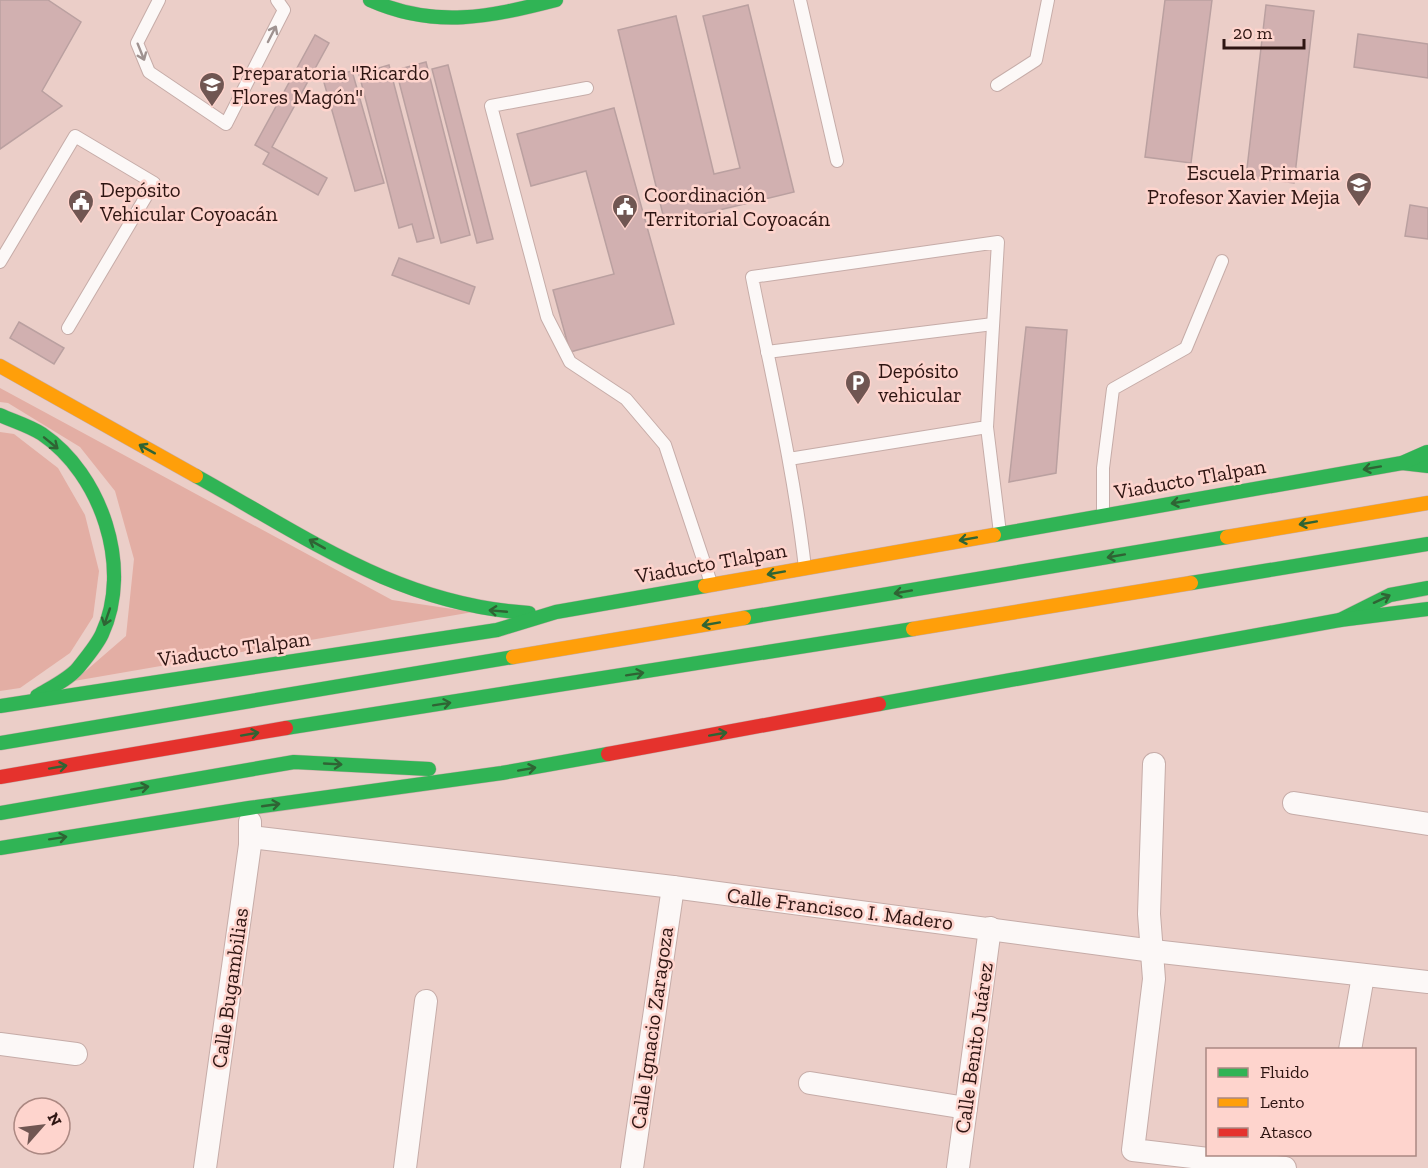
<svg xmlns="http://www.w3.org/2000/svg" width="1428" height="1168" viewBox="0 0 1428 1168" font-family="'Zilla Slab',serif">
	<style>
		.green { fill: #e3aea4 }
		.building { fill: #d1b0b0; stroke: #baa0a0; stroke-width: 1.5 }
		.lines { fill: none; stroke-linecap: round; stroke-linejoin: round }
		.lane-casing { stroke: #c6aca8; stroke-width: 14 }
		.street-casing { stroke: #c6aca8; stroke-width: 24 }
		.fast-casing { stroke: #c6aca8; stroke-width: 15 }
		.slow-casing { stroke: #c6aca8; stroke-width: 15 }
		.jam-casing { stroke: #c6aca8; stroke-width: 15 }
		.lane { stroke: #fcf8f7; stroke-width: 12 }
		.street { stroke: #fcf8f7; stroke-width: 22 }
		.fast { stroke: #30b455; stroke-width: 14 }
		.slow { stroke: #ff9f0a; stroke-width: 14 }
		.jam { stroke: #e5322d; stroke-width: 14 }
		.oneway { stroke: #9f9290 }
		.oneway2 { stroke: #2f6434 }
		.labels { text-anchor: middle; stroke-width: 5; stroke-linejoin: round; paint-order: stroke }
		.poi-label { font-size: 21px; fill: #2e1512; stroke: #fed4cd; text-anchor: start }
		.street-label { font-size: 21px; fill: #2e1512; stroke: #fed4cd }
	</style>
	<rect width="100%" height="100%" fill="#ebcec8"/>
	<g class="green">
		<polygon points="0,388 392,600 473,612 74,681 126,636 134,559 115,491 80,447 8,403 0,402"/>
		<polygon points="0,432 14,434 58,468 85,515 99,571 93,617 70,653 20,688 0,691"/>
	</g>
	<g class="building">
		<polygon points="0,0 48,0 81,22 42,91 62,106 0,149"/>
		<polygon points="1165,0 1212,0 1191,163 1145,157"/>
		<polygon points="748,5 794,192 665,223 618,30 676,16 714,174 740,168 703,16"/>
		<polygon points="1266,5 1314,11 1294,183 1246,177"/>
		<polygon points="1358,34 1428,44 1428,78 1354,67"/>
		<polygon points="315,35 329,43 272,147 327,178 318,195 263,164 269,153 255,145"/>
		<polygon points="426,62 470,235 441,243 396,70"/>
		<polygon points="389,65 434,238 417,242 412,224 399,228 359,74"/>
		<polygon points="448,65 493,239 477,243 432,69"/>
		<polygon points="352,71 384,183 355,191 323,79"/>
		<polygon points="614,108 674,324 570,352 553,290 614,274 586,171 531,186 517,134"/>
		<polygon points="1410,205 1428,208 1428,239 1405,236"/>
		<polygon points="399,258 475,287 469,304 392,275"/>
		<polygon points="19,322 64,348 54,364 10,338"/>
		<polygon points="1026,327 1067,330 1056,473 1009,482"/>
	</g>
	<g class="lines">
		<defs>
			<g id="lane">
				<polyline points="159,0 137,43 149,72 226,124 284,10 277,0"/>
				<polyline points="800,0 837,161"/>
				<polyline points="997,85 1036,60 1048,0"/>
				<polyline points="587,88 491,106 547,317 570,362 626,399 665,445 711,583"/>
				<polyline points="0,262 75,136 154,183 68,328"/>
				<polyline points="767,352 993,324"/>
				<polyline points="987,427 1000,533"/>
				<path d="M 789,459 L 987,427 L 998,242 L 752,277 C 771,373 794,470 805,568"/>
				<polyline points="1103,514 1103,468 1113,389 1186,348 1222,261"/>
			</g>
			<g id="street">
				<polyline points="1154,764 1149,914 1154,979 1133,1150 1285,1168"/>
				<polyline points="1294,803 1428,824"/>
				<polyline points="251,837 673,887 1153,951 1428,982"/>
				<polyline points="0,1044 76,1054"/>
				<polyline points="1350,1050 1363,976"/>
				<polyline points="810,1083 966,1108"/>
				<polyline points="205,1168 250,845 250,822"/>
				<polyline points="405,1168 426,1001"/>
				<polyline points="632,1168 673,887"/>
				<polyline points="958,1168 990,928"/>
			</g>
			<g id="fast">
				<path d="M 370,0 C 435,29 490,17 556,0"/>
				<path d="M 0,415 C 13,421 30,426 42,434 C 101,474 133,567 102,634 C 97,645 86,658 78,668 C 69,679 50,688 37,696"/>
				<polyline points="1402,463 1428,466"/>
				<path d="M 196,476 C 306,537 399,605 529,613"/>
				<polyline points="994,535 1402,463 1427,452"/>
				<polyline points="1191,583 1428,544"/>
				<polyline points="744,618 1227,537"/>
				<polyline points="1340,620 1390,595 1428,588"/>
				<polyline points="879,704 1340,620 1428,609"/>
				<polyline points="0,706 497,630 556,612 705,586"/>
				<polyline points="286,728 913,629"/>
				<polyline points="0,743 513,657"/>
				<polyline points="0,813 294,762 429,769"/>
				<polyline points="0,848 249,808 502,773 608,754"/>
			</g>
			<g id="slow">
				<polyline points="0,366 196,476"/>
				<polyline points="1227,537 1428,503"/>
				<polyline points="705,586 994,535"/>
				<polyline points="913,629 1191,583"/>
				<polyline points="513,657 744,618"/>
			</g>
			<g id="jam">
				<polyline points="608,754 879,704"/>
				<polyline points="0,777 286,728"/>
			</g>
		</defs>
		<use href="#lane" class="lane-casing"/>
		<use href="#street" class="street-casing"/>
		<use href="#fast" class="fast-casing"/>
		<use href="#slow" class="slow-casing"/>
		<use href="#jam" class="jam-casing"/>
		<use href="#lane" class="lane"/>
		<use href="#street" class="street"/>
		<use href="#fast" class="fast"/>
		<use href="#slow" class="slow"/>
		<use href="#jam" class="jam"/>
	</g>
	<defs><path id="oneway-shaft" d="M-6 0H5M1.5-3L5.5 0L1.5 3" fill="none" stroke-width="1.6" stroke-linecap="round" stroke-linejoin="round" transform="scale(1.5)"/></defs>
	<g class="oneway">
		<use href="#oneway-shaft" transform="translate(272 34) rotate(-63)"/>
		<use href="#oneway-shaft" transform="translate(141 52) rotate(68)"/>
	</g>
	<g class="oneway2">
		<use href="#oneway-shaft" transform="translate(51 443) rotate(39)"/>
		<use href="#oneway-shaft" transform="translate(147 449) rotate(-151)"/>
		<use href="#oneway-shaft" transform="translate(1372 468) rotate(170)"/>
		<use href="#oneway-shaft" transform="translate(1180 502) rotate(170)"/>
		<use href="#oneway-shaft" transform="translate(1308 523) rotate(170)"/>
		<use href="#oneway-shaft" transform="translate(968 539) rotate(170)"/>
		<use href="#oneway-shaft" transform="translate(317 544) rotate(-151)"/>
		<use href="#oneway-shaft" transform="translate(1116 556) rotate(170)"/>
		<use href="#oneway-shaft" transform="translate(776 573) rotate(170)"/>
		<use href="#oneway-shaft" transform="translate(903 592) rotate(170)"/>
		<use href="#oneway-shaft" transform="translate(1382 599) rotate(-25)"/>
		<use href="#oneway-shaft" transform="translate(498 611) rotate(-175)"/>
		<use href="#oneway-shaft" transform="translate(107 617) rotate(109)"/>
		<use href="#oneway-shaft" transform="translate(711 624) rotate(170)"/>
		<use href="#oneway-shaft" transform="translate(635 674) rotate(-9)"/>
		<use href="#oneway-shaft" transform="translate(442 704) rotate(-9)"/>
		<use href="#oneway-shaft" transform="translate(250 734) rotate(-10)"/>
		<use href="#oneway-shaft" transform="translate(718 734) rotate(-10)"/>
		<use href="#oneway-shaft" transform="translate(333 764) rotate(3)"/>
		<use href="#oneway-shaft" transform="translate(58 767) rotate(-10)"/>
		<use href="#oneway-shaft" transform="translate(527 769) rotate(-10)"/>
		<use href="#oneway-shaft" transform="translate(140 788) rotate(-10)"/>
		<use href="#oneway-shaft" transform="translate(271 805) rotate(-8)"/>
		<use href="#oneway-shaft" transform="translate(58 838) rotate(-9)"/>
	</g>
	<defs>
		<symbol id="school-pin" viewBox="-11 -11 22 30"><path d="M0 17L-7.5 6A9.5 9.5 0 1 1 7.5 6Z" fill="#705652" stroke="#fed4cd"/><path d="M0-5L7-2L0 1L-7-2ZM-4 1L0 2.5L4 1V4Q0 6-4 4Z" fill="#fff"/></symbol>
		<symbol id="civic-pin" viewBox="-11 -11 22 30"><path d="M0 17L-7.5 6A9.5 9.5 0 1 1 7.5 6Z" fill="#705652" stroke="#fed4cd"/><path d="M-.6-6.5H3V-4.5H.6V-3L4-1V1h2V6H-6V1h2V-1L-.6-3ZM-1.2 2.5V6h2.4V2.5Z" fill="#fff"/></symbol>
		<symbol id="parking-pin" viewBox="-11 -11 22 30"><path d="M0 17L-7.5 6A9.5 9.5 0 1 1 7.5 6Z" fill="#705652" stroke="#fed4cd"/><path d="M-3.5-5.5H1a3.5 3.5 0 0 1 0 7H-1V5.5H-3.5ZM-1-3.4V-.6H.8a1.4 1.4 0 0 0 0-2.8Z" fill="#fff"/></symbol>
	</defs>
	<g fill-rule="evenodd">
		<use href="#school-pin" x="197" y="70" width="30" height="40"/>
		<use href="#school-pin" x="1344" y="170" width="30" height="40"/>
		<use href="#civic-pin" x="66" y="187" width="30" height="40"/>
		<use href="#civic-pin" x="610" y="192" width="30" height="40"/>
		<use href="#parking-pin" x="843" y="368" width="30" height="40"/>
	</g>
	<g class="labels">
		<g class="poi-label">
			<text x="232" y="80">Preparatoria "Ricardo<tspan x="232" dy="24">Flores Magón"</tspan></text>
			<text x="1340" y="180" text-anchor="end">Escuela Primaria<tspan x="1340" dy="24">Profesor Xavier Mejia</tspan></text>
			<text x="100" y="197">Depósito<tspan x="100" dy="24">Vehicular Coyoacán</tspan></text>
			<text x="644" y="202">Coordinación<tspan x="644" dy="24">Territorial Coyoacán</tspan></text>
			<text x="878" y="378">Depósito<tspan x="878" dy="24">vehicular</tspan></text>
		</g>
		<g class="street-label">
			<text transform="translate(1190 479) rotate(-10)" y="7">Viaducto Tlalpan</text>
			<text transform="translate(711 563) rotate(-10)" y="7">Viaducto Tlalpan</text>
			<text transform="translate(234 649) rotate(-8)" y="7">Viaducto Tlalpan</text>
			<text transform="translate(840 909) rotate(7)" y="7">Calle Francisco I. Madero</text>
			<text transform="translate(230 988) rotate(-82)" y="7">Calle Bugambilias</text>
			<text transform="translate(652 1028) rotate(-82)" y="7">Calle Ignacio Zaragoza</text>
			<text transform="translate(974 1048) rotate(-82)" y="7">Calle Benito Juárez</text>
		</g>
	</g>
	<rect x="1206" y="1048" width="210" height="108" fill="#fed4cd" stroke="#ab8882" stroke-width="1.5"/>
	<rect x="1218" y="1068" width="30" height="9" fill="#30b455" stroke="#ab8882" stroke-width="1.5"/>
	<text x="1260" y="1078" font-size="18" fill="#2e1512">Fluido</text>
	<rect x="1218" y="1098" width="30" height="9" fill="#ff9f0a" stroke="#ab8882" stroke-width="1.5"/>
	<text x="1260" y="1108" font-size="18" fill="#2e1512">Lento</text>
	<rect x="1218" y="1128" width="30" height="9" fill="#e5322d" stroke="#ab8882" stroke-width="1.5"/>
	<text x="1260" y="1138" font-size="18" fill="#2e1512">Atasco</text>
	<g transform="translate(42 1126) rotate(62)"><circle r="28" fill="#fed4cd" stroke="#ab8882" stroke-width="1.5"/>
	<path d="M0-4.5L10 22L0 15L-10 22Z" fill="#705652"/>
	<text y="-9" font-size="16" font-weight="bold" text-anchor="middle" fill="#2e1512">N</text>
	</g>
	<path d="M1224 39v9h80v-9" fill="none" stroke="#2e1512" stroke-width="3"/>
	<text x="1233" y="39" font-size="18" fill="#2e1512" stroke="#fed4cd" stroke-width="4.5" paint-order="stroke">20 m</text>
</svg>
